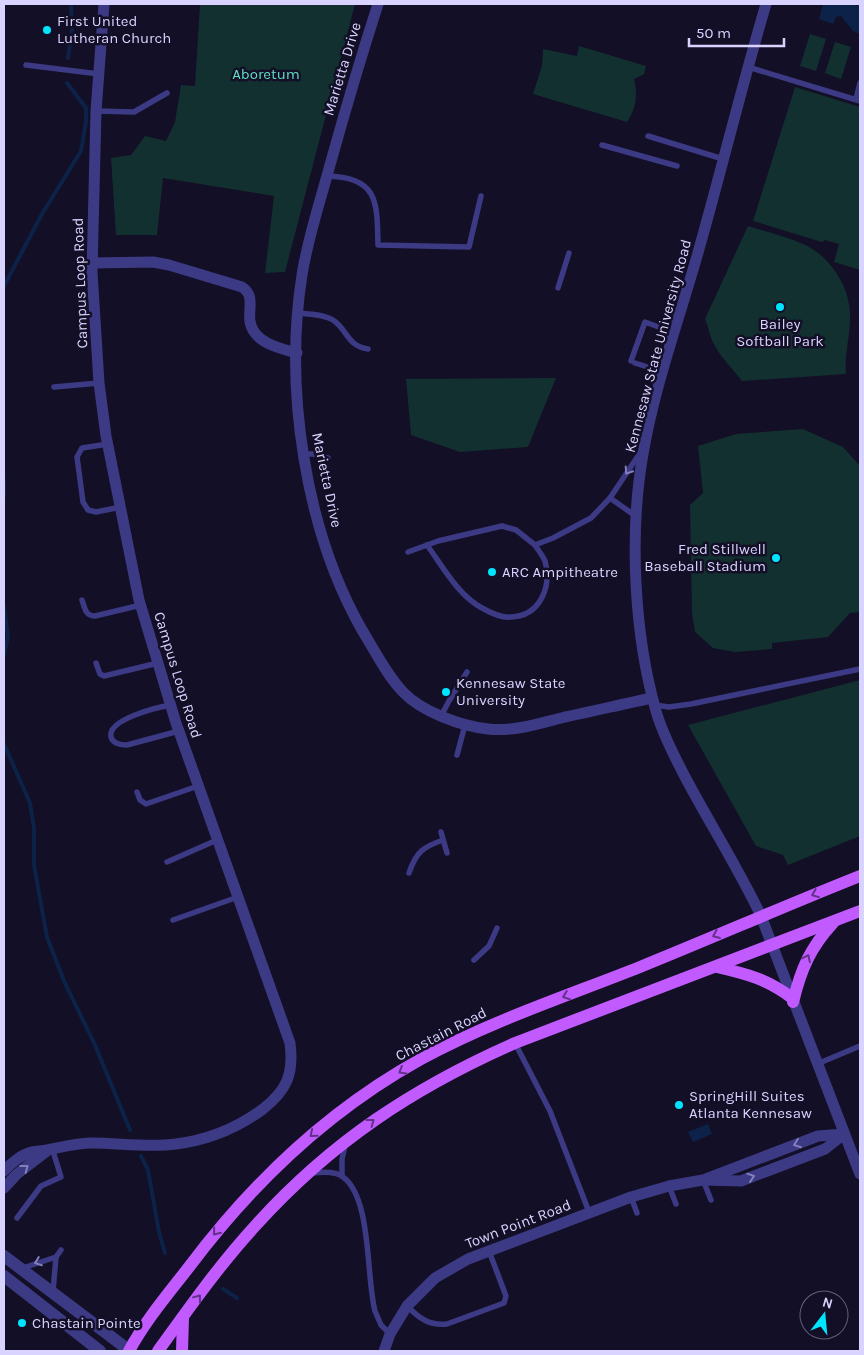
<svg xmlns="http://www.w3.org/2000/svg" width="864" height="1355" viewBox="0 0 864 1355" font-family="Karla,sans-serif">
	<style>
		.green { fill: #12302f }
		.water { fill: #0c2248 }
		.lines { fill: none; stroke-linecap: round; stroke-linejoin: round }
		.stream { stroke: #0c2248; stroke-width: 4 }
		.service { stroke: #3d3a85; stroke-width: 5.5 }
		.minor { stroke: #3d3a85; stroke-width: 11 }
		.tertiary { stroke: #3d3a85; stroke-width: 12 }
		.primary { stroke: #c25bff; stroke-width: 12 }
		.oneway { stroke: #837fbc }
		.oneway2 { stroke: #623188 }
		.poi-dot { fill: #00e5ff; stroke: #130f26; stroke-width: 2 }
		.labels { text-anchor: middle; stroke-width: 5; stroke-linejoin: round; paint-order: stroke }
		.poi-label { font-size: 15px; fill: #d9d4ff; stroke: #130f26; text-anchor: start }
		.street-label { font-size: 15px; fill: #d9d4ff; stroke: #130f26 }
		.park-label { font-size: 15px; fill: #5fe0c0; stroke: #130f26 }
	</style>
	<rect width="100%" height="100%" fill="#130f26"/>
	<g class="green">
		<polygon points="200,4 355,4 285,272 265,273 274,196 163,178 157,235 116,235 111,158 131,155 145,136 166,141 175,122 181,85 195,86"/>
		<polygon points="810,34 826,39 816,71 800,66"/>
		<polygon points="835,42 851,47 841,79 825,73"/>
		<path d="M 579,46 L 646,66 L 644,74 L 634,79 C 638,95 636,109 627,122 L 533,94 L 542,66 L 543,49 L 577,56 Z"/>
		<polygon points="795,87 860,107 860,270 834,262 839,244 825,240 822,242 753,221"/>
		<path d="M 748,226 C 766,232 786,236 803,244 C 829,255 849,285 850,313 C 851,334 844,354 846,374 L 742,381 C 733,369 722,359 715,346 C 710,338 709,328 705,319 Z"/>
		<polygon points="556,378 528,447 460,452 411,435 406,379"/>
		<polygon points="803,429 843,447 860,466 860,612 850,613 828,637 772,643 772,649 735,652 713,648 695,632 692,613 690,505 703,493 698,446 736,434"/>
		<polygon points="860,680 860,836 788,865 783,855 756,846 688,725"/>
	</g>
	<g class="water">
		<polygon points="823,4 856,4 856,6 858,6 858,4 860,4 860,34 853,31 841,16 836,17 833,24 819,19"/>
		<polygon points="708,1124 712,1134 693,1142 688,1132"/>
	</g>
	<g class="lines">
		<g class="stream">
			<polyline points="68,58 72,30 71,4"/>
			<polyline points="4,286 42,214 81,151 86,122 86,108 67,83"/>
			<polyline points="4,480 4,496"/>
			<polyline points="4,607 8,637 4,654"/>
			<polyline points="4,744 30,803 34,828 34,865 47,937 64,981 95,1045 130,1130"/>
			<polyline points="141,1156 148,1170 159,1232 165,1253"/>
			<polyline points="223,1289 237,1298"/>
		</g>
		<g class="service">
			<polyline points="26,65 99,74"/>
			<polyline points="748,67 860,101"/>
			<polyline points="856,99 860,83"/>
			<polyline points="96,111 134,112 167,93"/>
			<polyline points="648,136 723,159"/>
			<polyline points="602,145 677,166"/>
			<path d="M 327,176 C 379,177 377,203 378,245 L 469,247 L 481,196"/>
			<polyline points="558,288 569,253"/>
			<path d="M 298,313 C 309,314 323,314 333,320 C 348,330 346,345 368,349"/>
			<polyline points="631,361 645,322 675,333"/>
			<polyline points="635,363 663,372"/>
			<polyline points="54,387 99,383"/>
			<polyline points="108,444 82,448 77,457 83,502 88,510 96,512 121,507"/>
			<polyline points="304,454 313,454 328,458"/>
			<polyline points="610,498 637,517"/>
			<path d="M 427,545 C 443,567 458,595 482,608 C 489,612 502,618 511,617 C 540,616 552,587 545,561 C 543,556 538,550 535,545"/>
			<polyline points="408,552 438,541 502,526 516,530 535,545 553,538 591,518 610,498 640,453"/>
			<path d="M 82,600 C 85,608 85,616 95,616 L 141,605"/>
			<polyline points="96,663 100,674 104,676 158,663"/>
			<path d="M 171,705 C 159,707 107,719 111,737 C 113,744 120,745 127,745 L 179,731"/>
			<polyline points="654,705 669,707 691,704 860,669"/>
			<polyline points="441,716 449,701 467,672"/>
			<polyline points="457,755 465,725"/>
			<polyline points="137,792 140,800 146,804 198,786"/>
			<polyline points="441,832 447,853"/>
			<polyline points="167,862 217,840"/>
			<path d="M 409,873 C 416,852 423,847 443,840"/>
			<polyline points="173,920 238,897"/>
			<polyline points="474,960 489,946 497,928"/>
			<polyline points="515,1043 550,1111 589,1212"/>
			<polyline points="817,1064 860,1046"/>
			<path d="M 312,1173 C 321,1172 336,1171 343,1177 C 372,1198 366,1278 375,1311 L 381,1325 L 390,1334"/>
			<polyline points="342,1176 342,1159 345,1146"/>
			<polyline points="703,1180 711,1200"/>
			<polyline points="669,1186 676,1204"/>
			<polyline points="631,1197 637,1213"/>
			<polyline points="17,1218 41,1186 61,1177 52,1148"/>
			<polyline points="23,1268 56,1257"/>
			<polyline points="53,1291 56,1257 61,1250"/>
			<path d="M 407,1306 C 419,1318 429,1326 447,1324 L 504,1303 L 506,1296 L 489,1251"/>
		</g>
		<g class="minor">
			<path d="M 378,4 C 361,57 345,111 330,165 C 320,202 308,237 302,275 C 284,389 305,530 362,630 C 375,651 386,674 403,692 C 422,712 461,726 488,729 C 514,732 540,723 565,717 C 594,711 623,704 652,698"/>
			<path d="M 766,4 C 742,85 722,168 699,249 C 680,317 655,384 643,454 C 629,533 634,634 656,711 C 662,733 673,753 683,773 C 708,821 738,867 761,916 L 860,1174"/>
			<path d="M 92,263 L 153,262 L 169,265 L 242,287 C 259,298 242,316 255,333 C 264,345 283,349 297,353"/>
			<path d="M 4,1171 C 10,1164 22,1154 32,1152 C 37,1151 42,1151 47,1150 C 62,1147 77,1143 92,1143 C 120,1143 148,1148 176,1144 C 208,1140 236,1129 263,1109 C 287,1090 294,1074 290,1043 L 176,723 L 139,600 L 106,436 L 99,383 L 92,272 L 96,111 L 104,4"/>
			<polyline points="706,1179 818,1136 844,1134"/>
			<polyline points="4,1188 17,1174 47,1151"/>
			<polyline points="384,1351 390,1334 407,1306 435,1278 468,1259 631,1197 669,1186 703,1180 741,1181 825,1149 844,1134"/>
		</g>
		<g class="tertiary">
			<polyline points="4,1256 130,1351"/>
			<polyline points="4,1276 100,1351"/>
		</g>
		<g class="primary">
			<path d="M 717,967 C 747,974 767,979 792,998"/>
			<path d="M 793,1002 C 801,969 810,948 833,923"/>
			<path d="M 129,1351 C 145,1321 168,1294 189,1267 C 252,1183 329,1110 421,1059 C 491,1021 567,996 640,967 C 714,937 787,905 860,876"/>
			<path d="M 158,1351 C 189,1308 220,1264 256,1225 C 331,1142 413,1088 515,1043 L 860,911"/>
			<polyline points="182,1351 183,1317"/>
		</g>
	</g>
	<defs><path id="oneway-chevron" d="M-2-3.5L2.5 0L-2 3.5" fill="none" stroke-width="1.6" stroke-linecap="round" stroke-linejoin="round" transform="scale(1.25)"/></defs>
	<g class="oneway">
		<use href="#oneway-chevron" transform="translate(628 471) rotate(123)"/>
		<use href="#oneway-chevron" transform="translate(797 1144) rotate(160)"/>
		<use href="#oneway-chevron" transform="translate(25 1168) rotate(-37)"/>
		<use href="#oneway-chevron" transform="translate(751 1177) rotate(-19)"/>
		<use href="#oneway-chevron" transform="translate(38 1262) rotate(159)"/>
	</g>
	<g class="oneway2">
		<use href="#oneway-chevron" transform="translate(815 894) rotate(158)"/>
		<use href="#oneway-chevron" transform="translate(716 935) rotate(157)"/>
		<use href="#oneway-chevron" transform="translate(807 958) rotate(-64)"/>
		<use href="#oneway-chevron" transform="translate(566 996) rotate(159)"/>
		<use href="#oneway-chevron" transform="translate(402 1071) rotate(149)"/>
		<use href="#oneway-chevron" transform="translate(371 1122) rotate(-37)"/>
		<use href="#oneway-chevron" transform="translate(313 1134) rotate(140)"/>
		<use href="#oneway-chevron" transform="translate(216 1232) rotate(129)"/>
		<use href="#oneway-chevron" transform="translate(198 1298) rotate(-53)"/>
	</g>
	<g class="poi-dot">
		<circle cx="47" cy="30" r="5"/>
		<circle cx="780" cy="307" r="5"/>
		<circle cx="776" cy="558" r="5"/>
		<circle cx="492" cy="572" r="5"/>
		<circle cx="446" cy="692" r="5"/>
		<circle cx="679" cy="1105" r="5"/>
		<circle cx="22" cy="1323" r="5"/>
	</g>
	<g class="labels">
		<g class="poi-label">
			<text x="57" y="26">First United<tspan x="57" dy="17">Lutheran Church</tspan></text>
			<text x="780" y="329" text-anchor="middle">Bailey<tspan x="780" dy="17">Softball Park</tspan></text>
			<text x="766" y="554" text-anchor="end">Fred Stillwell<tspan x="766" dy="17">Baseball Stadium</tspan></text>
			<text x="502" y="577">ARC Ampitheatre</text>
			<text x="456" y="688">Kennesaw State<tspan x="456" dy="17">University</tspan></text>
			<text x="689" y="1101">SpringHill Suites<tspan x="689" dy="17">Atlanta Kennesaw</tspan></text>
			<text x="32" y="1328">Chastain Pointe</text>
		</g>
		<g class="street-label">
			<text transform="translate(342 69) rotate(-73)" y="5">Marietta Drive</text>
			<text transform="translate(80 283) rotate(-92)" y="5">Campus Loop Road</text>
			<text transform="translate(658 346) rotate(-75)" y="5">Kennesaw State University Road</text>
			<text transform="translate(327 480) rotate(78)" y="5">Marietta Drive</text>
			<text transform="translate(178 675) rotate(73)" y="5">Campus Loop Road</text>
			<text transform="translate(441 1034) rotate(-27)" y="5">Chastain Road</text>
			<text transform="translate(518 1224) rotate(-21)" y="5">Town Point Road</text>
		</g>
		<g class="park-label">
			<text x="266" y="79">Aboretum</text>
		</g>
	</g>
	<rect width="864" height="1355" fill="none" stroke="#d9d4ff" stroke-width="10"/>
	<g transform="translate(824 1315) rotate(16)"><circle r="24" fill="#130f26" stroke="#625e7d"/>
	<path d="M0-4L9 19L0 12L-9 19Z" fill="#00e5ff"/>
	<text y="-8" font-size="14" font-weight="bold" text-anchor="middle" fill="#d9d4ff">N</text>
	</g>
	<path d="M689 38v8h95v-8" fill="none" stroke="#d9d4ff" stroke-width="2.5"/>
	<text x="696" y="38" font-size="15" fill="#d9d4ff" stroke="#130f26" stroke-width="4" paint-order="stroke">50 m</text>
</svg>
